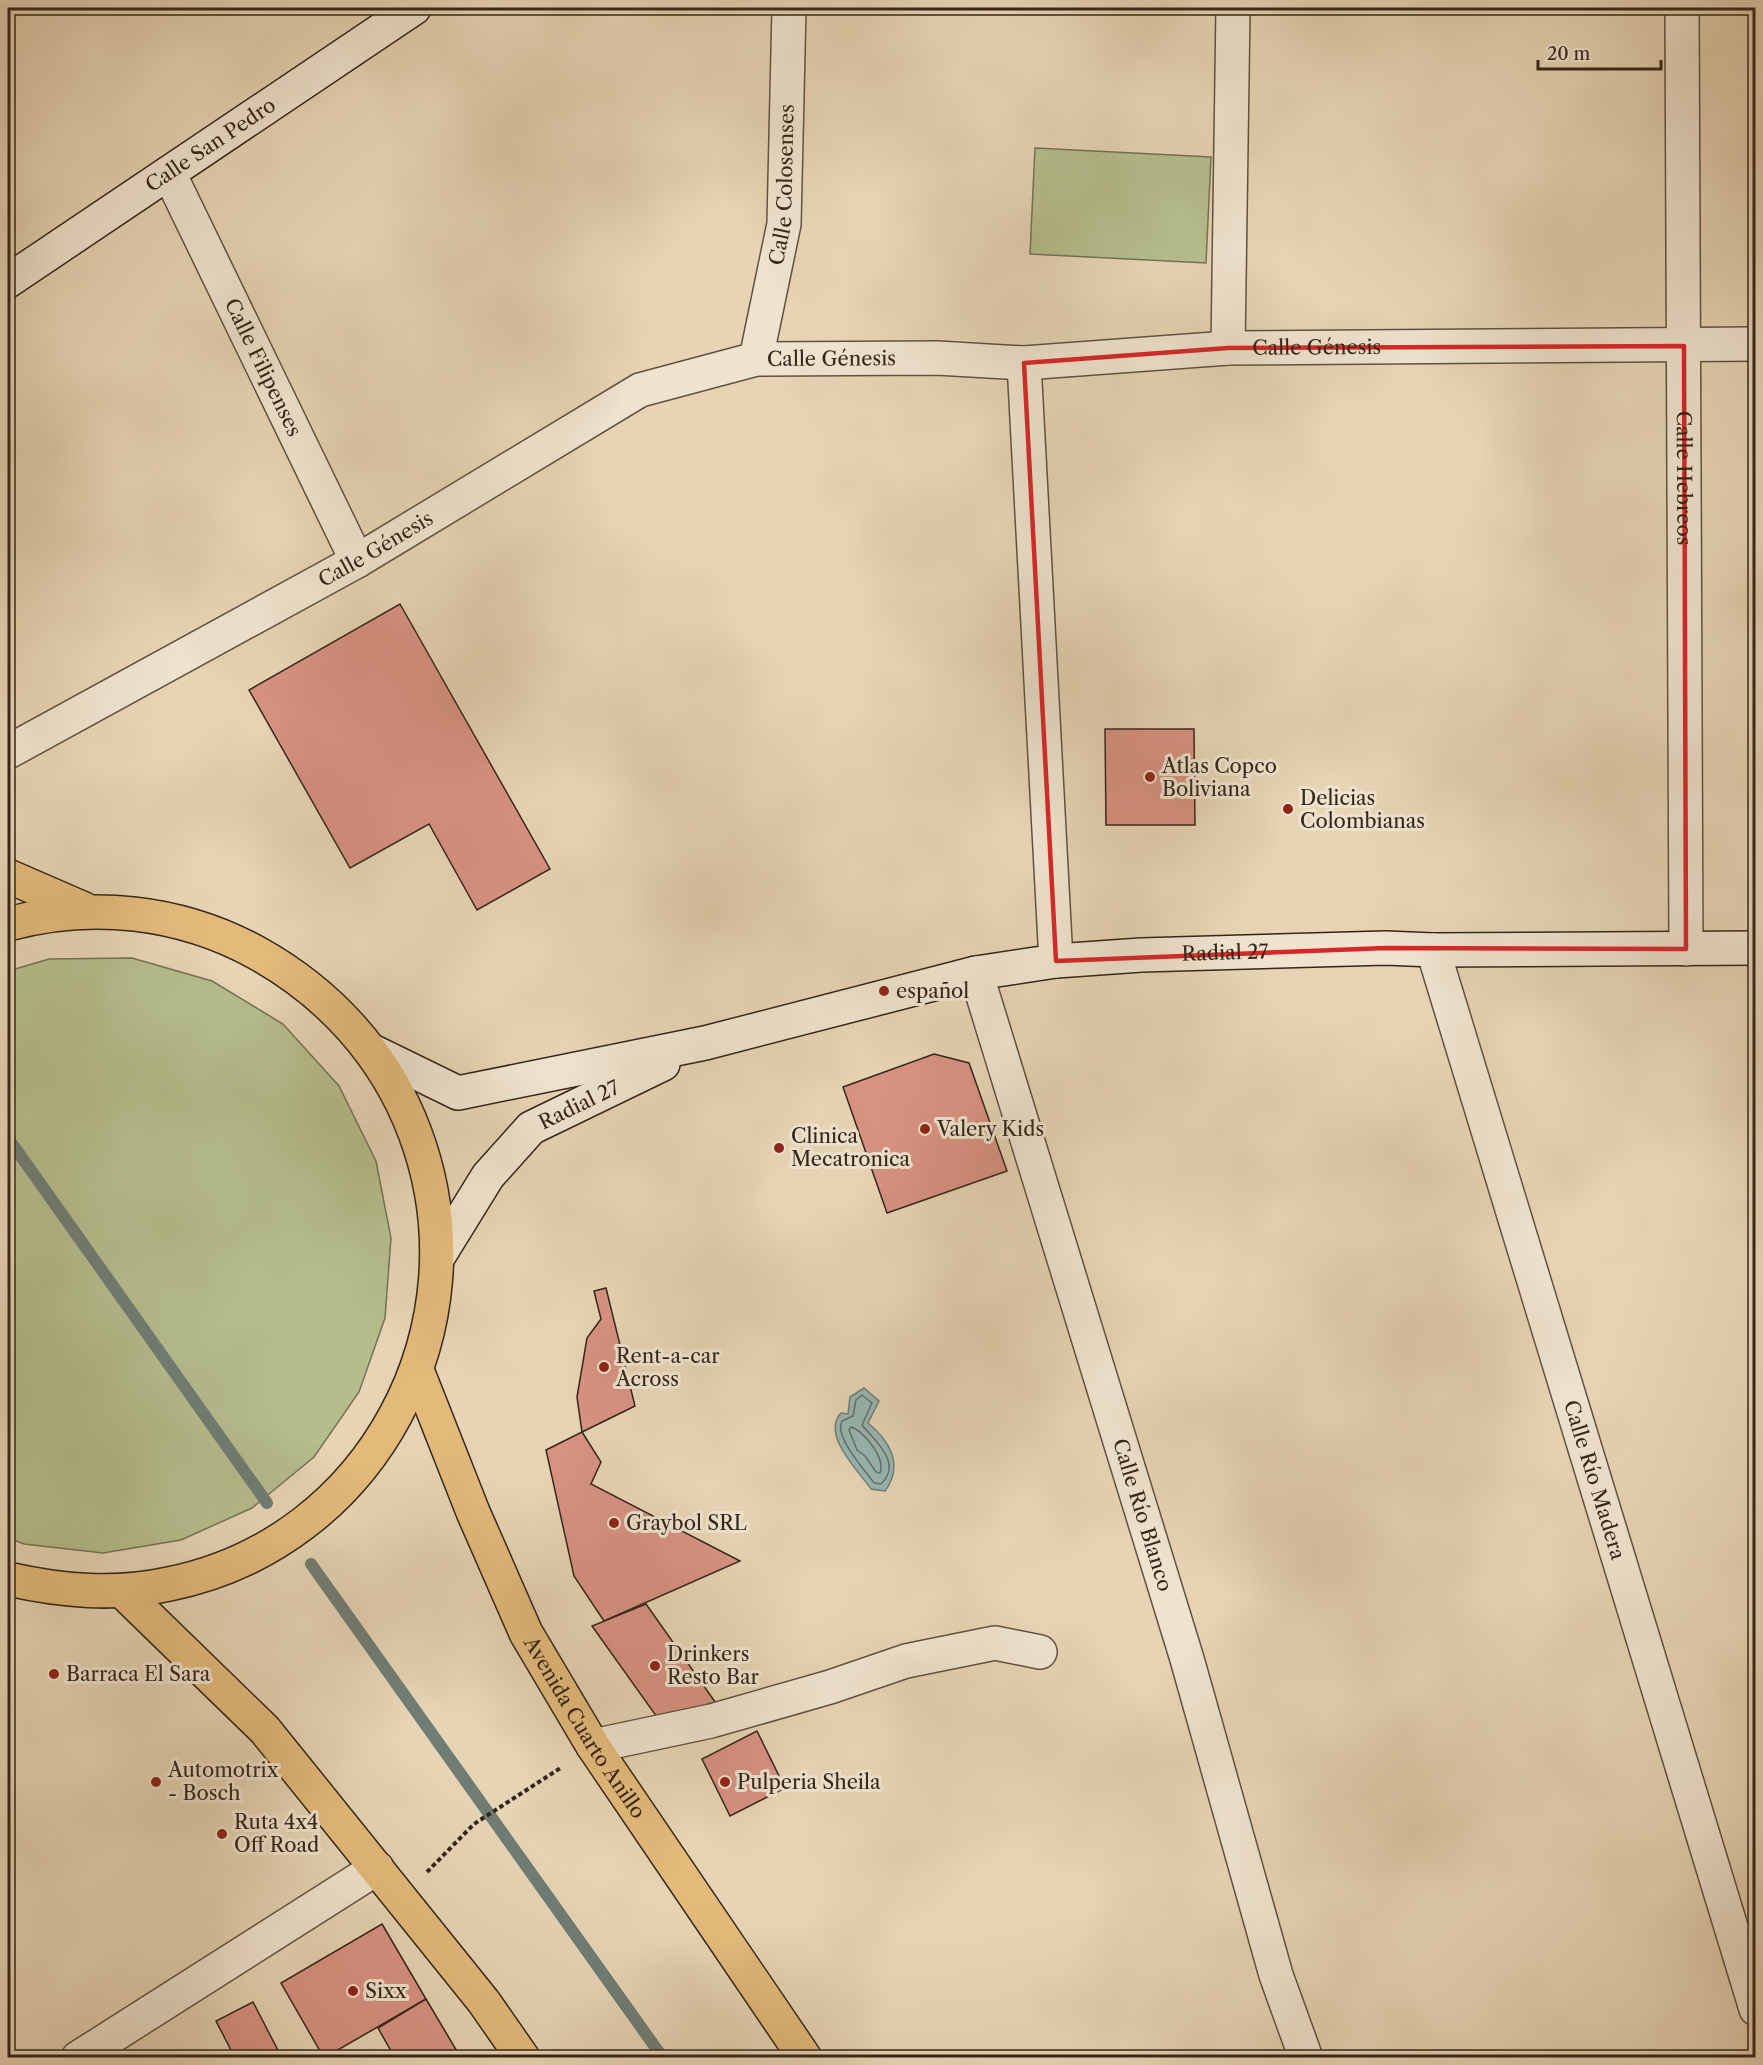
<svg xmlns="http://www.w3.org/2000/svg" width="1763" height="2065" viewBox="0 0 1763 2065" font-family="'Libre Caslon Text',serif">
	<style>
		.green { fill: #b5bd8d; stroke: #747254; stroke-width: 1.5 }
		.water { fill: #97b7b2; stroke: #6f7d75; stroke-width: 1.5 }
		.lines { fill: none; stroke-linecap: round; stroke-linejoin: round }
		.shore { stroke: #666e66; stroke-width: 1.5 }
		.stream { stroke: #6f7d75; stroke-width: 12 }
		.building { fill: #d89282; stroke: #34261a; stroke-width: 1.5 }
		.street-casing { stroke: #605240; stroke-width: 36 }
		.secondary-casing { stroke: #34261a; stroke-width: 36 }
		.highway-casing { stroke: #34261a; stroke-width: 36 }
		.path { stroke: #34261a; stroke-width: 4; stroke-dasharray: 4.5 3; stroke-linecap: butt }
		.street { stroke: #efe3ce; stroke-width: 33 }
		.secondary { stroke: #efe3ce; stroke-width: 33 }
		.highway { stroke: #e3ba7a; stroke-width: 33 }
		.marked { fill: none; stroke: #d62828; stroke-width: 4.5; stroke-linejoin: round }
		.poi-dot { fill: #8f2418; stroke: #efe3ce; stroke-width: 2 }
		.labels { text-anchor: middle; stroke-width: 6; stroke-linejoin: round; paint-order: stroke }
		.street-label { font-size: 20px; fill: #34261a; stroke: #efe3ce }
		.poi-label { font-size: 20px; fill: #34261a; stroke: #efe3ce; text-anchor: start }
	</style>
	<rect width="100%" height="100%" fill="#e6d4b4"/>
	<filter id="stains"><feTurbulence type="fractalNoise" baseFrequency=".00333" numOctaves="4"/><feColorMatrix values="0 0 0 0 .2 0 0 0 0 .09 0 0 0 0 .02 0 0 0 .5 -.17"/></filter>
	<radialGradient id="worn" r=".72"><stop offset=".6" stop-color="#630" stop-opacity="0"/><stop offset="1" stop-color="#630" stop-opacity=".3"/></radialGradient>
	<g class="green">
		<polygon points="1035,148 1211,157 1206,263 1030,254"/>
		<polygon points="132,958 212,981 283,1024 339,1086 376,1161 391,1238 385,1318 359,1392 314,1457 252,1508 181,1540 103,1553 24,1544 8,1538 8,971 49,959"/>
	</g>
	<path class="water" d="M 864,1388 L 879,1401 L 868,1423 C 890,1441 904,1465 885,1491 L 871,1489 C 858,1470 821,1435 841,1413 L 848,1414 L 850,1397 Z"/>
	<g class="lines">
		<g class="shore">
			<path d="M 862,1395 L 872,1403 L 862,1425 C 875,1441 903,1463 881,1484 L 874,1483 C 864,1469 834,1437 842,1421 L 853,1416 L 856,1400 Z"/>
			<path d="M 851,1427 C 863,1430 886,1458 880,1473 L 876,1472 L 865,1456 L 857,1450 L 849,1430 Z"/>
		</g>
		<g class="stream">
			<polyline points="8,1138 267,1503"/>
			<polyline points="311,1564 663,2058"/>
		</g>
	</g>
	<g class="building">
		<polygon points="400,604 550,869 477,910 429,824 350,868 249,690"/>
		<polygon points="8,665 13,674 8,678"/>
		<polygon points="1105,729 1194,729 1195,825 1106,825"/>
		<polygon points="934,1054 969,1063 1007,1171 887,1213 843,1087"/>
		<polygon points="606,1288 635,1406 582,1432 577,1397 587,1338 601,1319 594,1291"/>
		<polygon points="582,1432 601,1462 591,1484 740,1561 604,1621 574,1576 546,1450"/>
		<polygon points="646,1604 718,1706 659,1720 592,1626"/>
		<polygon points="757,1731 785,1788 730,1816 702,1759"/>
		<polygon points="382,1924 426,1999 324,2058 281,1983"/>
		<polygon points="426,1999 461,2058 395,2058 378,2028"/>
		<polygon points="253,2002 282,2058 235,2058 216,2021"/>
	</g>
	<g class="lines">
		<defs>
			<g id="street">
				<path id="s1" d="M 1682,8 L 1686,949"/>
				<path id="s2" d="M 169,173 L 357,561"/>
				<polyline points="1228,348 1233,8"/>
				<path id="s3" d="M 756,359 L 784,224 L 789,8"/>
				<polyline points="1024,363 1056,961"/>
				<path id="s4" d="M 8,752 L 357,561 L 640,390 L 756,359 L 937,358 L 1024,363 L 1228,348 L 1756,344"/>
				<path id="s5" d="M 1433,950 L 1756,2009"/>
				<path id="s6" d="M 976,973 L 1187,1659 L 1276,1975 L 1306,2058"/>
				<polyline points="593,1746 711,1721 830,1687 906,1661 995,1643 1040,1652"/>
				<polyline points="78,2058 377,1868"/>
			</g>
			<g id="secondary">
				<path id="s7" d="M 8,281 L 414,8"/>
				<path id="s8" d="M 370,1050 L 458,1093 L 705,1043 L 976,973 L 1056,961 L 1141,955 L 1386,948 L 1433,950 L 1756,948"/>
				<path id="s9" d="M 438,1257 L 488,1176 L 531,1128 L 663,1064"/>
			</g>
			<g id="highway">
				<polyline points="8,876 84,909"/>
				<path d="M 8,924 C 91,901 181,911 257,953 C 329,993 386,1055 415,1133 C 487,1325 373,1543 169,1584 C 114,1596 62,1591 8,1579"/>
				<path id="s10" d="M 417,1370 L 473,1512 L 526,1633 L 593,1746 L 805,2058"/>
				<polyline points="122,1591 265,1730 484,2002 523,2058"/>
			</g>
		</defs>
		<use href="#street" class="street-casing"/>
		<use href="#secondary" class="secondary-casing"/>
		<use href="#highway" class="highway-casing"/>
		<polyline class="path" points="427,1872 474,1824 562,1767"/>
		<use href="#street" class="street"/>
		<use href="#secondary" class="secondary"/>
		<use href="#highway" class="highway"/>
	</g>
	<path class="marked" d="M 1684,346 L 1686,949 L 1386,948 L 1056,961 L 1024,363 L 1228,348 Z"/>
	<g class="poi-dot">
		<circle cx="1150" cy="777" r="6"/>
		<circle cx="1288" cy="809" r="6"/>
		<circle cx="884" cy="991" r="6"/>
		<circle cx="925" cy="1129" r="6"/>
		<circle cx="779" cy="1148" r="6"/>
		<circle cx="604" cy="1367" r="6"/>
		<circle cx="614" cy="1523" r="6"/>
		<circle cx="655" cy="1666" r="6"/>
		<circle cx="54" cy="1674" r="6"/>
		<circle cx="156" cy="1782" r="6"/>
		<circle cx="725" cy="1782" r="6"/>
		<circle cx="222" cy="1834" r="6"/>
		<circle cx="353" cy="1991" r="6"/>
	</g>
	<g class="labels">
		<g class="street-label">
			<text dy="7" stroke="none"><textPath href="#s7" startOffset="244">Calle San Pedro</textPath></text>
			<text dy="7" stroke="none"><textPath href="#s3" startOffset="177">Calle Colosenses</textPath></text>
			<text dy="7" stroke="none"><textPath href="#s4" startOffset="1410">Calle Génesis</textPath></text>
			<text dy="7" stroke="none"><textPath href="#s4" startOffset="924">Calle Génesis</textPath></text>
			<text dy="7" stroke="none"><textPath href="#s2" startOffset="216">Calle Filipenses</textPath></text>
			<text dy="7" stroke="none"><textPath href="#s1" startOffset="470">Calle Hebreos</textPath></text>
			<text dy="7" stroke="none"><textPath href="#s4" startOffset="420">Calle Génesis</textPath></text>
			<text dy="7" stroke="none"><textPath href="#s8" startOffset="880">Radial 27</textPath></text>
			<text dy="7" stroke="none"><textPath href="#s9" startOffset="213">Radial 27</textPath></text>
			<text dy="7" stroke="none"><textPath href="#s5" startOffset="554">Calle Río Madera</textPath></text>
			<text dy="7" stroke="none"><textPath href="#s6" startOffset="567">Calle Río Blanco</textPath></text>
			<text dy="7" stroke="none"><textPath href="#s10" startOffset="396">Avenida Cuarto Anillo</textPath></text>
		</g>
		<g class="poi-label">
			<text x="1162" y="773">Atlas Copco<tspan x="1162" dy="23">Boliviana</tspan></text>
			<text x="1300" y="805">Delicias<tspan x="1300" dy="23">Colombianas</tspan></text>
			<text x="896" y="998">español</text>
			<text x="937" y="1136">Valery Kids</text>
			<text x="791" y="1143">Clinica<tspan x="791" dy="23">Mecatronica</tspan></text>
			<text x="616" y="1363">Rent-a-car<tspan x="616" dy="23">Across</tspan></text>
			<text x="626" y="1530">Graybol SRL</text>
			<text x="667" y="1661">Drinkers<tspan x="667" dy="23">Resto Bar</tspan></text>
			<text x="66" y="1681">Barraca El Sara</text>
			<text x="168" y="1777">Automotrix<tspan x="168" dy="23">- Bosch</tspan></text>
			<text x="737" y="1789">Pulperia Sheila</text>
			<text x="234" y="1829">Ruta 4x4<tspan x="234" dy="23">Off Road</tspan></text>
			<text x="365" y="1998">Sixx</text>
		</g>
	</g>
	<rect width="1763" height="2065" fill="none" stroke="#e6d4b4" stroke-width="30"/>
	<rect x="9" y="9" width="1745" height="2047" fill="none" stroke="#34261a" stroke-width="3"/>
	<rect x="15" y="15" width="1733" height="2035" fill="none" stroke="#34261a" stroke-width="1.5"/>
	<path d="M1538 60v9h123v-9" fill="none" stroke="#34261a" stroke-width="3"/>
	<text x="1547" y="60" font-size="18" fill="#34261a" stroke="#efe3ce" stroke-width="4.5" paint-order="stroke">20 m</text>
	<rect width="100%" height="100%" filter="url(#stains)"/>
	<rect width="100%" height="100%" fill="url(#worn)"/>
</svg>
